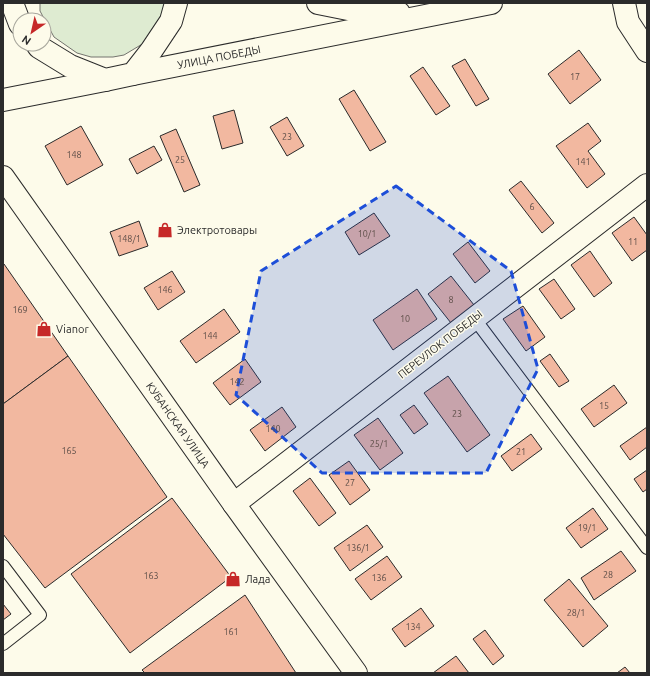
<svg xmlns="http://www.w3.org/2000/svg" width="650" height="676" viewBox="0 0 650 676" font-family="Ubuntu,sans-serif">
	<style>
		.green { fill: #deebd1; stroke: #74746e }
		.building { fill: #f2b8a0; stroke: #2b2b2b }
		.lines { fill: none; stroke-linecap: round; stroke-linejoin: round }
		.lane-casing { stroke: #2b2b2b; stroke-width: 14 }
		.street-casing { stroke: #2b2b2b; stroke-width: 24 }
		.secondary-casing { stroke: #2b2b2b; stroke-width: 24 }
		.primary-casing { stroke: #2b2b2b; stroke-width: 24 }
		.lane { stroke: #fdfbea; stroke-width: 12 }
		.street { stroke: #fdfbea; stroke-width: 22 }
		.secondary { stroke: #fdfbea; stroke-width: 22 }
		.primary { stroke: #fdfbea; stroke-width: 22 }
		.marked { fill: #1d4ed8; fill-opacity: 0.2; stroke: #1d4ed8; stroke-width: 3; stroke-dasharray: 8 5; stroke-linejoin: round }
		.labels { text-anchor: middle; stroke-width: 3; stroke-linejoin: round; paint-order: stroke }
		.number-label { font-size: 9px; fill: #5d4e48 }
		.street-label { font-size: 11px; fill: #2b2b2b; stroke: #fdfbea }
		.poi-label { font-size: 11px; fill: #2b2b2b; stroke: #fdfbea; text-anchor: start }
	</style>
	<rect width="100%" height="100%" fill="#fdfbea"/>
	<polygon class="green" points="40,3 166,3 163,15 144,43 124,55 113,57 91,57 77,53 54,37 40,11"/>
	<g class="building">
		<polygon points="579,50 601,80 570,104 548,74"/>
		<polygon points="465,59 489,99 476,106 452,66"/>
		<polygon points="423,67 450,106 436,115 410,76"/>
		<polygon points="354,90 386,142 370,151 339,99"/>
		<polygon points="234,110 243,143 222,149 213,116"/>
		<polygon points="287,117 304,146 287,156 270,127"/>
		<polygon points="588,123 601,141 588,151 605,174 587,188 556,146"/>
		<polygon points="81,126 103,165 67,185 45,146"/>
		<polygon points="176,129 200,185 184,192 160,136"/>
		<polygon points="154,146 162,160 137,174 129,159"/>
		<polygon points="521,181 554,223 542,233 509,190"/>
		<polygon points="374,213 390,236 359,255 345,232"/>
		<polygon points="634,217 647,235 647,250 632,261 612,233"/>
		<polygon points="139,221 148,246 119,256 110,232"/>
		<polygon points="468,242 490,271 475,283 453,254"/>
		<polygon points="590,251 612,283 594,297 571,265"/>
		<polygon points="4,264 68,356 3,404 3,265"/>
		<polygon points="172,271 185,292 158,310 144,288"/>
		<polygon points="451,276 474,305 451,323 428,294"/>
		<polygon points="554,279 575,309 561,319 539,289"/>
		<polygon points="417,289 437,319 393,350 373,320"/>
		<polygon points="523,306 545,337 526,351 503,319"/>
		<polygon points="224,309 240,332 196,363 180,341"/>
		<polygon points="550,354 569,381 559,387 540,361"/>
		<polygon points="68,356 167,497 45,588 3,534 3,404"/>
		<polygon points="245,359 261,382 230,405 213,383"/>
		<polygon points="448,376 490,435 467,452 424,393"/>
		<polygon points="614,385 627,403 594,427 581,409"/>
		<polygon points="414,405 428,424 414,434 400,415"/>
		<polygon points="282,407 296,427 265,451 250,430"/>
		<polygon points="378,418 403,453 380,470 354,435"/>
		<polygon points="647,427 647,447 630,460 620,446"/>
		<polygon points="531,434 542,449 512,471 501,456"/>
		<polygon points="349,461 370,490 350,505 329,475"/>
		<polygon points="647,470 647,489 643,492 634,479"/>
		<polygon points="310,478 336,513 319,526 293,491"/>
		<polygon points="172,498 231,577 130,653 71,574"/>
		<polygon points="593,508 608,529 581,548 566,528"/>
		<polygon points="367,525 383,547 350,571 334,548"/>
		<polygon points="621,551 636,571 594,600 581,578"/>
		<polygon points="387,556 402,577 371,600 355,579"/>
		<polygon points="569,579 608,626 583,647 544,600"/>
		<polygon points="245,595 296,673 145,673 142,670"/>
		<polygon points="3,604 11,614 3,620"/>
		<polygon points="421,608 434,626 405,647 392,629"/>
		<polygon points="485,630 504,656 493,665 473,639"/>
		<polygon points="456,656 469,673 433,673"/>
		<polygon points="625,667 630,673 617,673"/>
	</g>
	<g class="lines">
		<defs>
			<g id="lane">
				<polyline points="474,318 647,548"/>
				<polyline points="3,566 40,615 3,644"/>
			</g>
			<g id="street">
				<polyline points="624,3 628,22 647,51"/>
				<polyline points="3,177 234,504 356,673"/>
				<polyline points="234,504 647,185"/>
			</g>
			<g id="secondary">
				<polyline points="318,3 353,10 399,13"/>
				<polyline points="133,74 491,3"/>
				<polyline points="3,100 105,80"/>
			</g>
			<g id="primary">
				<polyline points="12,3 20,24"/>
				<polyline points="37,44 39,47 70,66 105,80 133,74 151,51 171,21 176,3"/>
			</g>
		</defs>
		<use href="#lane" class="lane-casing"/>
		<use href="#street" class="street-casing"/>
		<use href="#secondary" class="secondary-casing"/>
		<use href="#primary" class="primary-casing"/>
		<use href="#lane" class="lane"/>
		<use href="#street" class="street"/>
		<use href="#secondary" class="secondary"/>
		<use href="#primary" class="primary"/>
	</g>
	<path class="marked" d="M 396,186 L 511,271 L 538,369 L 486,473 L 322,473 L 236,395 L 261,271 Z"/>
	<defs>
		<symbol id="shop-bare" viewBox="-9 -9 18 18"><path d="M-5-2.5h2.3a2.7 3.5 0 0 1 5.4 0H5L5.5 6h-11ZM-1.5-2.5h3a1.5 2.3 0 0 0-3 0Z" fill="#c62828" stroke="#fdfbea" stroke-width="2.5" paint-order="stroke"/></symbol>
	</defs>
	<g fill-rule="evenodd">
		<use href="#shop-bare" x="154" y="219" width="22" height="22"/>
		<use href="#shop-bare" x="33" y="318" width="22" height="22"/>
		<use href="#shop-bare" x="222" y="568" width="22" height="22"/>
	</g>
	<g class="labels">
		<g class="number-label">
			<text x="575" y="80">17</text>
			<text x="287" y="140">23</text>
			<text x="74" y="158">148</text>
			<text x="180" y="163">25</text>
			<text x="583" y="165">141</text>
			<text x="532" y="210">6</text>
			<text x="367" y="237">10/1</text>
			<text x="129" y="242">148/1</text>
			<text x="633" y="245">11</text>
			<text x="165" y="293">146</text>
			<text x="451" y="303">8</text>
			<text x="20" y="313">169</text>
			<text x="405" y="322">10</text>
			<text x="210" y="339">144</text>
			<text x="237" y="385">142</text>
			<text x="604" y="409">15</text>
			<text x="457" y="417">23</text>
			<text x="273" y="432">140</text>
			<text x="379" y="447">25/1</text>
			<text x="69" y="454">165</text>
			<text x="521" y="455">21</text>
			<text x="350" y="486">27</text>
			<text x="587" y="531">19/1</text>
			<text x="358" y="551">136/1</text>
			<text x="608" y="578">28</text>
			<text x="151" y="579">163</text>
			<text x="379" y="581">136</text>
			<text x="576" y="616">28/1</text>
			<text x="413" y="630">134</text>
			<text x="231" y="635">161</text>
		</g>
		<g class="street-label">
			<text transform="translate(219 57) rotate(-11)" y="4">УЛИЦА ПОБЕДЫ</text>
			<text transform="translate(440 344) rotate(-38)" y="4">ПЕРЕУЛОК ПОБЕДЫ</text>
			<text transform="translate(178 425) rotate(55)" y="4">КУБАНСКАЯ УЛИЦА</text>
		</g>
		<g class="poi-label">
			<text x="177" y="234">Электротовары</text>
			<text x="56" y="333">Vianor</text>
			<text x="245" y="583">Лада</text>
		</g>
	</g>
	<rect width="650" height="676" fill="none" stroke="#2b2b2b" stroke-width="8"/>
	<g transform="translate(32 32) rotate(214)"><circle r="19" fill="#fdfbea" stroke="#a9a89e"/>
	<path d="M0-3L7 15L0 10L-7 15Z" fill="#c62828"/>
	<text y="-6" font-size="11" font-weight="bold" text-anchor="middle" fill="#2b2b2b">N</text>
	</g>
</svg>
